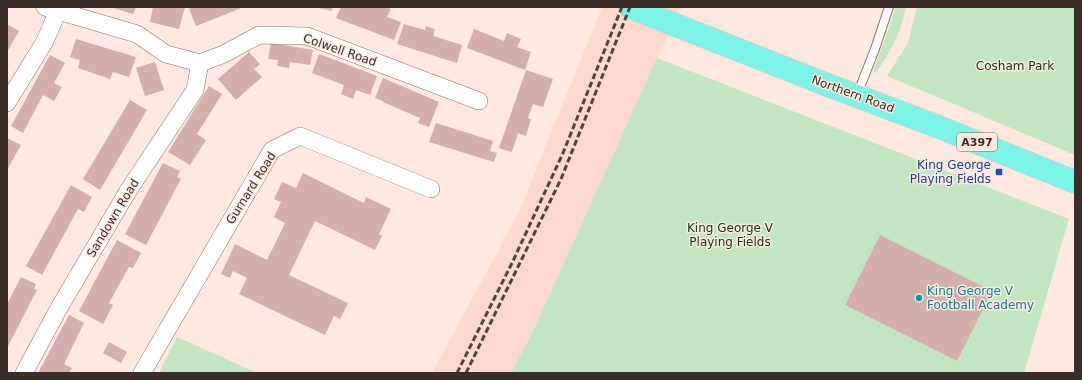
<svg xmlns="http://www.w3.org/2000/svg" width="1082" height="380" viewBox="0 0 1082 380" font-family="'DejaVu Sans',sans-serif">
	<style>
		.built { fill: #fbdacb }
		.green { fill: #c3e6c2 }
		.building { fill: #d3aeaa }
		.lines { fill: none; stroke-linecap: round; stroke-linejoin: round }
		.lane-casing { stroke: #8f7163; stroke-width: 10 }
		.street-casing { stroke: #8f7163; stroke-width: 18 }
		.primary-casing { stroke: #d4d1d0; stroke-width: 24 }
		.lane { stroke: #fff; stroke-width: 8 }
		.street { stroke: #fff; stroke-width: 17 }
		.primary { stroke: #7bf3e6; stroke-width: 22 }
		.rail { stroke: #52443d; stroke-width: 3; stroke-dasharray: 6 3; stroke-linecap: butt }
		.transit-dot { fill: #1a4fb4; stroke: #fde9df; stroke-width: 1.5 }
		.culture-dot { fill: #0f9aa8; stroke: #fde9df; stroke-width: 1.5 }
		.labels { text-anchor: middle; stroke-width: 3; stroke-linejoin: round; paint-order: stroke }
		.shield { fill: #fde9df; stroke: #75665f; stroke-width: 1 }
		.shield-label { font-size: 11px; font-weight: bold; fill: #3b2e28 }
		.street-label { font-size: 12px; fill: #3b2e28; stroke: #fde9df }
		.park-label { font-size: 12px; fill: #0a3a10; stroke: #fde9df }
		.transit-label { font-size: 12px; fill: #164399; stroke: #fde9df; text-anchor: end }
		.culture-label { font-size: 12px; fill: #0d838f; stroke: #fde9df; text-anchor: start }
	</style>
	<rect width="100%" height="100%" fill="#fde9df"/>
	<polygon class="built" points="602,7 681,7 534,329 511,373 432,373 520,210"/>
	<g class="green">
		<path d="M 896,7 L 906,7 C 900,36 892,49 876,73 L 873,72 L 890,25 Z"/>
		<polygon points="917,7 1075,7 1075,155 887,76 908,43"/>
		<polygon points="657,58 1069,219 1024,373 511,373 534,329"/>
		<polygon points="177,337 257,373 159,373"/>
	</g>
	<g class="building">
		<polygon points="110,7 136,7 133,14"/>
		<polygon points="153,7 185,7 179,29 150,22"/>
		<polygon points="193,7 244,7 196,26 189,9"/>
		<polygon points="314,7 332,7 332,11"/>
		<polygon points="341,7 385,7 391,9 387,17 401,22 394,40 336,18"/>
		<polygon points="7,24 19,31 7,52"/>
		<polygon points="404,24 425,30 426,26 435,29 433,36 462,45 457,63 397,44"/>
		<polygon points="474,29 504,41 507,33 521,39 517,47 531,52 525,70 467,48"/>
		<polygon points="76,39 136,57 129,77 113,72 110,79 78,68 80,60 70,57"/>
		<polygon points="271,43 313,50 310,65 290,62 289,68 277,66 278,60 268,59"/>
		<polygon points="249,52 260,64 254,69 262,77 236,100 218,79"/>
		<polygon points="319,54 377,76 370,95 356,90 353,99 341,94 344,85 312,73"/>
		<polygon points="50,55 65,63 54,83 62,87 54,101 43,95 23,133 11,126"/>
		<polygon points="155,62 164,90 145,96 136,68"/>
		<polygon points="526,70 553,79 543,107 533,104 528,118 531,119 526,136 518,133 512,152 499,148"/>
		<polygon points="383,78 439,102 429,127 418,123 420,118 383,102 383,101 375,98"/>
		<polygon points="209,86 222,94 197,134 206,140 190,165 168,152"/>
		<polygon points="130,100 147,110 100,190 83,179"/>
		<polygon points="436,123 493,141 490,151 497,153 494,162 429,142"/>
		<polygon points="7,138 21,145 7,170"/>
		<polygon points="163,163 180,171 177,177 181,179 146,245 125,234"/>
		<polygon points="303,173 364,203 366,197 391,209 379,234 382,236 375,250 315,221 289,275 348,303 340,319 334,316 325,335 239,294 247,278 233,271 230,278 221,274 235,244 267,260 285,223 274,217 281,202 274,199 282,182 296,188"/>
		<polygon points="71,185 92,197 84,212 78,209 42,275 26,266"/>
		<polygon points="880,235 992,291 957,361 845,305"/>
		<polygon points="117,240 141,253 133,268 129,267 109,303 113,305 103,324 79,311"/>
		<polygon points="21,277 36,284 34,289 37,290 7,348 7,304"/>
		<polygon points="69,315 84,323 64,364 72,368 69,373 38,373"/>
		<polygon points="109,342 127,352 121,363 103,353"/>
	</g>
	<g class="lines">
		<defs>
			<polyline id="lane" points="857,95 875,49 889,7"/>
			<g id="street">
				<polyline points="45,7 137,34 166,54 200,63 224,54 259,35 307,36 479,101"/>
				<polyline points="7,103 45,41 58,11"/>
				<polyline points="24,373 59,308 128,191 195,90 200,63"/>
				<polyline points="142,373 272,150 300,136 431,189"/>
			</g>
			<polyline id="primary" points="630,7 825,84 939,127 1075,182"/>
		</defs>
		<use href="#lane" class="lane-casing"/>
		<use href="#street" class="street-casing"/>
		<use href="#primary" class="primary-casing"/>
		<use href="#lane" class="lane"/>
		<use href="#street" class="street"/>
		<use href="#primary" class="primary"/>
		<g class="rail">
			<polyline points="457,373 513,261 563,153 622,7"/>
			<polyline points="466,373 561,179 630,7"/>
		</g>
	</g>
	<rect class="transit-dot" x="995" y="168" width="8" height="8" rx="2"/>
	<circle class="culture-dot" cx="919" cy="298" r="4"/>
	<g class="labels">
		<rect class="shield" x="957" y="133" width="40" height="18" rx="3"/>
		<g class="shield-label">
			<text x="977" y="146">A397</text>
		</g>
		<g class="street-label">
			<text transform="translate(340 50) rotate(19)" y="4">Colwell Road</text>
			<text transform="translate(853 94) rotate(20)" y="4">Northern Road</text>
			<text transform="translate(251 188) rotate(-58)" y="4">Gurnard Road</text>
			<text transform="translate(113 218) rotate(-59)" y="4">Sandown Road</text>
		</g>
		<g class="park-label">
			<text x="1015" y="70">Cosham Park</text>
			<text x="730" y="232">King George V<tspan x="730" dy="14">Playing Fields</tspan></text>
		</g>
		<g class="transit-label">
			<text x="991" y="169">King George<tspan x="991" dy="14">Playing Fields</tspan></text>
		</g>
		<g class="culture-label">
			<text x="927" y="295">King George V<tspan x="927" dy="14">Football Academy</tspan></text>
		</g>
	</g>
	<rect width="1082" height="380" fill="none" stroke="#3b2e28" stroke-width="16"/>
</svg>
